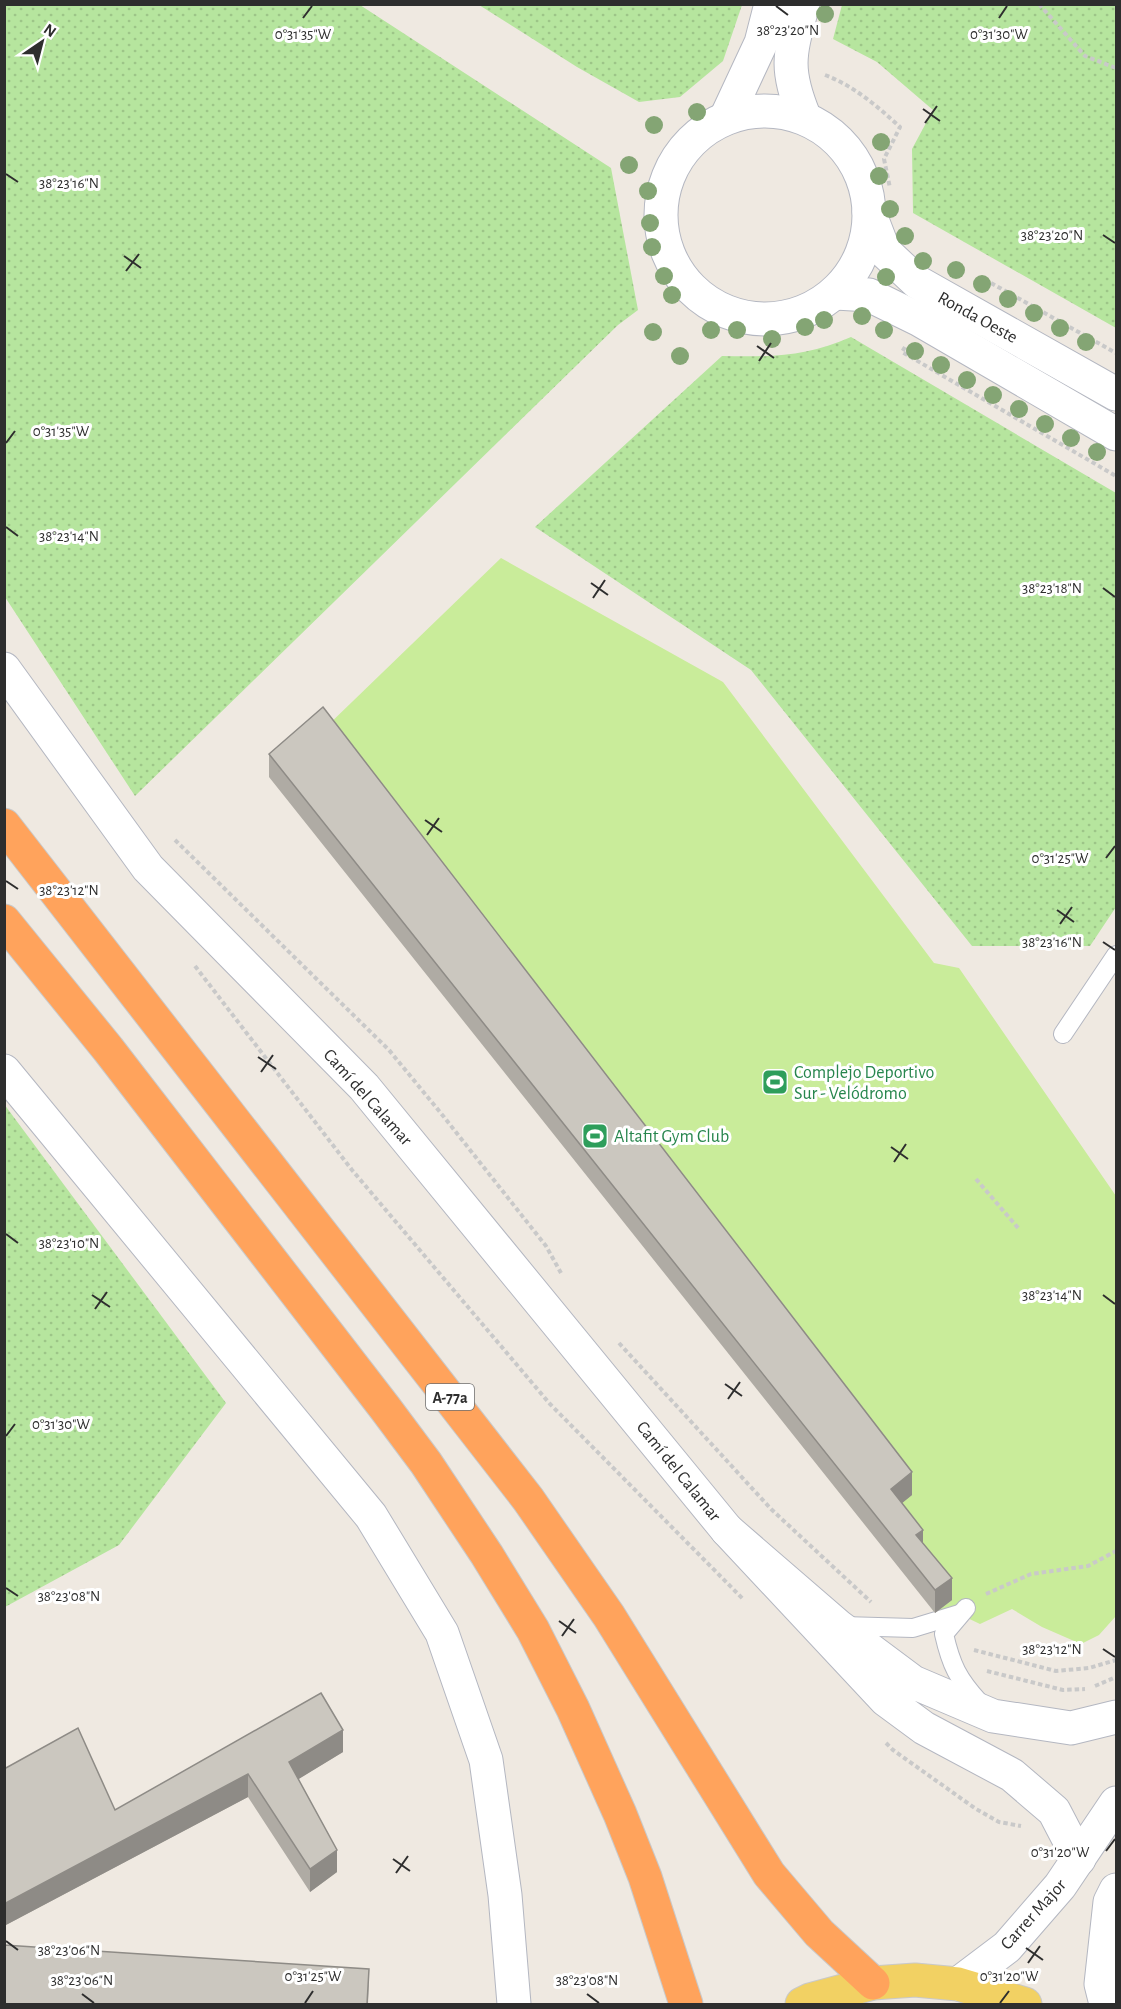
<svg xmlns="http://www.w3.org/2000/svg" width="1121" height="2009" viewBox="0 0 1121 2009" font-family="'Alegreya Sans',sans-serif">
	<style>
		.grass { fill: url(#grass-dots) }
		.pitch { fill: #c9ec9a }
		.lines { fill: none; stroke-linecap: round; stroke-linejoin: round }
		.service-casing { stroke: #b4b7c1; stroke-width: 20 }
		.minor-casing { stroke: #b4b7c1; stroke-width: 35 }
		.secondary-casing { stroke: #b4b7c1; stroke-width: 35 }
		.primary-casing { stroke: #c9c9c9; stroke-width: 35 }
		.motorway-casing { stroke: #c9c9c9; stroke-width: 35 }
		.path { stroke: #c9c9c9; stroke-width: 4; stroke-dasharray: 4.5 3; stroke-linecap: butt }
		.service { stroke: #fff; stroke-width: 18 }
		.minor { stroke: #fff; stroke-width: 33 }
		.secondary { stroke: #fff; stroke-width: 33 }
		.primary { stroke: #f2d163; stroke-width: 33 }
		.motorway { stroke: #ffa35c; stroke-width: 33 }
		.tree { fill: #84a574 }
		.wall { fill: #afaba4 }
		.shaded-wall { fill: #8e8b86 }
		.building { fill: #cbc7bf; stroke: #8e8b86; stroke-width: 1.5 }
		.ticks { fill: none; stroke: #2e2e2e; stroke-width: 2 }
		.labels { text-anchor: middle; stroke-width: 6; stroke-linejoin: round; paint-order: stroke }
		.shield { fill: #fff; stroke: #6d6d6d; stroke-width: 1.5 }
		.shield-label { font-size: 16px; font-weight: bold; fill: #2e2e2e }
		.street-label { font-size: 18px; fill: #2e2e2e; stroke: #fff }
		.leisure-label { font-size: 18px; fill: #27864d; stroke: #fff; text-anchor: start }
		.ticks-label { font-size: 15px; text-anchor: middle; fill: #2e2e2e; stroke: #fff; stroke-width: 6; stroke-linejoin: round; paint-order: stroke }
	</style>
	<defs>
		<pattern id="grass-dots" width="8" height="8" patternUnits="userSpaceOnUse" patternTransform="scale(1.5)"><rect width="8" height="8" fill="#b6e59e"/><path d="M2 2h.1M6 6h.1" fill="none" stroke="#9dc588" stroke-width="1.8" stroke-linecap="round"/></pattern>
	</defs>
	<rect width="100%" height="100%" fill="#efe9e1"/>
	<g class="grass">
		<polygon points="4,5 360,5 611,168 638,310 618,325 135,796 5,597"/>
		<polygon points="479,5 742,5 723,61 680,97 639,102 577,67"/>
		<polygon points="842,5 1116,5 1116,328 913,213 912,149 933,110 877,62 833,39"/>
		<path d="M 851,337 L 1116,493 L 1116,907 L 1090,946 L 972,946 L 751,670 L 535,527 L 722,356 C 770,357 806,357 851,337 Z"/>
		<polygon points="4,1104 226,1403 119,1545 5,1607"/>
	</g>
	<polygon class="pitch" points="501,558 723,682 934,963 959,968 1116,1196 1116,1616 1099,1635 1081,1644 1042,1627 1012,1609 980,1624 959,1614 935,1613 323,730"/>
	<g class="lines">
		<defs>
			<g id="service">
				<polyline points="1063,1034 1116,955"/>
				<path d="M 966,1608 L 944,1634 C 951,1665 958,1679 979,1702"/>
				<polyline points="843,1626 913,1628 959,1614"/>
			</g>
			<g id="minor">
				<polyline points="4,669 148,868 364,1087 727,1530"/>
				<polyline points="4,1071 371,1516 442,1633 486,1760 505,1895 514,2004"/>
				<polyline points="1079,1859 1054,1811 1012,1775 924,1728 886,1700 727,1530 838,1626 913,1682 993,1716 1071,1728 1116,1717"/>
			</g>
			<g id="secondary">
				<path d="M 803,4 C 790,53 784,67 804,116"/>
				<circle cx="765" cy="215" r="104"/>
				<polyline points="726,118 761,43 771,4"/>
				<polyline points="869,212 884,251 917,282 1116,394"/>
				<polyline points="836,293 869,295 920,320 1116,434"/>
				<polyline points="958,1984 1007,1947 1060,1886 1116,1803"/>
				<polyline points="1106,2004 1101,1984 1110,1902 1116,1890"/>
			</g>
			<polyline id="primary" points="802,2004 810,2000 873,1983 915,1980 958,1984 1025,2004"/>
			<g id="motorway">
				<polyline points="4,825 528,1499 609,1616 769,1874 819,1933 873,1983"/>
				<polyline points="4,921 108,1049 385,1408 426,1463 487,1555 533,1630 573,1709 620,1814 645,1877 686,2004"/>
			</g>
		</defs>
		<use href="#service" class="service-casing"/>
		<use href="#minor" class="minor-casing"/>
		<use href="#secondary" class="secondary-casing"/>
		<use href="#primary" class="primary-casing"/>
		<use href="#motorway" class="motorway-casing"/>
		<g class="path">
			<polyline points="1039,4 1085,56 1116,68"/>
			<path d="M 825,75 C 854,86 877,106 900,127 L 884,159 L 890,188"/>
			<polyline points="991,283 1116,353"/>
			<polyline points="905,347 902,352 1116,476"/>
			<polyline points="175,840 389,1050 444,1117 546,1246 561,1273"/>
			<polyline points="195,966 352,1170 550,1404 743,1599"/>
			<polyline points="976,1179 1019,1229"/>
			<polyline points="619,1343 771,1509 871,1602"/>
			<polyline points="986,1594 1031,1574 1088,1566 1116,1551"/>
			<polyline points="974,1650 1056,1671 1089,1668 1116,1660"/>
			<polyline points="987,1671 1063,1690 1085,1689"/>
			<polyline points="1095,1686 1116,1677"/>
			<polyline points="886,1743 893,1750 976,1809 999,1822 1021,1826"/>
		</g>
		<use href="#service" class="service"/>
		<use href="#minor" class="minor"/>
		<use href="#secondary" class="secondary"/>
		<use href="#primary" class="primary"/>
		<use href="#motorway" class="motorway"/>
	</g>
	<g class="tree">
		<circle cx="825" cy="14" r="9"/>
		<circle cx="697" cy="112" r="9"/>
		<circle cx="654" cy="125" r="9"/>
		<circle cx="881" cy="142" r="9"/>
		<circle cx="629" cy="165" r="9"/>
		<circle cx="879" cy="176" r="9"/>
		<circle cx="648" cy="191" r="9"/>
		<circle cx="890" cy="209" r="9"/>
		<circle cx="650" cy="223" r="9"/>
		<circle cx="905" cy="236" r="9"/>
		<circle cx="652" cy="247" r="9"/>
		<circle cx="923" cy="261" r="9"/>
		<circle cx="956" cy="270" r="9"/>
		<circle cx="664" cy="276" r="9"/>
		<circle cx="886" cy="277" r="9"/>
		<circle cx="982" cy="284" r="9"/>
		<circle cx="672" cy="295" r="9"/>
		<circle cx="1008" cy="299" r="9"/>
		<circle cx="1034" cy="313" r="9"/>
		<circle cx="862" cy="316" r="9"/>
		<circle cx="824" cy="320" r="9"/>
		<circle cx="805" cy="327" r="9"/>
		<circle cx="1060" cy="328" r="9"/>
		<circle cx="711" cy="330" r="9"/>
		<circle cx="737" cy="330" r="9"/>
		<circle cx="884" cy="330" r="9"/>
		<circle cx="653" cy="332" r="9"/>
		<circle cx="772" cy="339" r="9"/>
		<circle cx="1086" cy="342" r="9"/>
		<circle cx="915" cy="351" r="9"/>
		<circle cx="680" cy="356" r="9"/>
		<circle cx="941" cy="365" r="9"/>
		<circle cx="967" cy="380" r="9"/>
		<circle cx="993" cy="395" r="9"/>
		<circle cx="1019" cy="409" r="9"/>
		<circle cx="1045" cy="424" r="9"/>
		<circle cx="1071" cy="438" r="9"/>
		<circle cx="1097" cy="452" r="9"/>
	</g>
	<g class="wall">
		<polygon points="269,754 912,1495 902,1503 952,1600 935,1613 269,777"/>
		<polygon points="321,1693 343,1752 298,1779 337,1872 310,1892 248,1797 4,1926 4,1769 115,1810"/>
	</g>
	<g class="shaded-wall">
		<polygon points="912,1472 912,1495 891,1512 891,1489"/>
		<polygon points="923,1530 923,1552 916,1535"/>
		<polygon points="952,1578 952,1600 935,1613 935,1590"/>
		<polygon points="343,1730 343,1752 289,1785 289,1762"/>
		<polygon points="248,1774 248,1797 4,1926 4,1904"/>
		<polygon points="337,1850 337,1872 310,1892 310,1869"/>
		<polygon points="369,1969 368,2004 367,2004"/>
	</g>
	<g class="building">
		<polygon points="323,707 912,1472 891,1489 923,1530 916,1535 952,1578 935,1590 269,754"/>
		<polygon points="321,1693 343,1730 289,1762 337,1850 310,1869 248,1774 4,1904 4,1769 78,1728 115,1810"/>
		<polygon points="4,1945 369,1969 367,2004 4,2004"/>
	</g>
	<path class="ticks" d="M 776,6 L 788,15M 303,18 L 312,6M 999,18 L 1007,6M 923,109 L 940,121M 925,123 L 937,106M 6,174 L 18,182M 1103,235 L 1115,243M 124,256 L 141,268M 126,271 L 139,254M 757,346 L 774,358M 759,361 L 771,343M 6,443 L 15,431M 6,527 L 18,536M 591,583 L 608,595M 1103,588 L 1115,597M 593,598 L 605,580M 425,820 L 442,832M 427,835 L 439,818M 1106,858 L 1115,846M 6,881 L 18,889M 1057,910 L 1074,922M 1060,924 L 1072,907M 1103,942 L 1115,950M 258,1057 L 276,1069M 261,1072 L 273,1055M 891,1147 L 908,1159M 894,1162 L 906,1144M 6,1234 L 18,1243M 92,1295 L 110,1307M 1103,1295 L 1115,1304M 95,1309 L 107,1292M 725,1384 L 742,1396M 728,1399 L 740,1382M 6,1436 L 15,1424M 6,1588 L 18,1596M 559,1621 L 576,1633M 562,1636 L 574,1619M 1103,1649 L 1115,1657M 1106,1851 L 1115,1839M 393,1859 L 410,1871M 396,1873 L 408,1856M 6,1941 L 18,1950M 1026,1948 L 1043,1960M 1028,1963 L 1040,1946M 82,1994 L 94,2003M 587,1994 L 599,2003M 305,2003 L 313,1991M 1000,2003 L 1009,1991"/>
	<defs>
		<symbol id="stadium-square" viewBox="-11 -11 22 22"><rect x="-9" y="-9" width="18" height="18" rx="4" fill="#2e9e5b" stroke="#fff"/><path d="M0-5a6.5 5 0 1 0 0 10a6.5 5 0 1 0 0-10ZM-3.5-1.8h7v3.6h-7Z" fill="#fff"/></symbol>
	</defs>
	<g fill-rule="evenodd">
		<use href="#stadium-square" x="760" y="1067" width="30" height="30"/>
		<use href="#stadium-square" x="580" y="1121" width="30" height="30"/>
	</g>
	<g class="labels">
		<rect class="shield" x="426" y="1384" width="48" height="26" rx="4.5"/>
		<g class="shield-label">
			<text x="450" y="1403">A-77a</text>
		</g>
		<g class="street-label">
			<text transform="translate(978 317) rotate(29)" y="6">Ronda Oeste</text>
			<text transform="translate(368 1097) rotate(48)" y="6">Camí del Calamar</text>
			<text transform="translate(679 1471) rotate(51)" y="6">Camí del Calamar</text>
			<text transform="translate(1033 1914) rotate(-48)" y="6">Carrer Major</text>
		</g>
		<g class="leisure-label">
			<text x="794" y="1078">Complejo Deportivo<tspan x="794" dy="21">Sur - Velódromo</tspan></text>
			<text x="614" y="1142">Altafit Gym Club</text>
		</g>
	</g>
	<g class="ticks-label">
		<text x="788" y="35">38°23'20"N</text>
		<text x="303" y="39">0°31'35"W</text>
		<text x="999" y="39">0°31'30"W</text>
		<text x="69" y="188">38°23'16"N</text>
		<text x="1052" y="240">38°23'20"N</text>
		<text x="61" y="436">0°31'35"W</text>
		<text x="69" y="541">38°23'14"N</text>
		<text x="1052" y="593">38°23'18"N</text>
		<text x="1060" y="863">0°31'25"W</text>
		<text x="69" y="895">38°23'12"N</text>
		<text x="1052" y="947">38°23'16"N</text>
		<text x="69" y="1248">38°23'10"N</text>
		<text x="1052" y="1300">38°23'14"N</text>
		<text x="61" y="1429">0°31'30"W</text>
		<text x="69" y="1601">38°23'08"N</text>
		<text x="1052" y="1654">38°23'12"N</text>
		<text x="1060" y="1857">0°31'20"W</text>
		<text x="69" y="1955">38°23'06"N</text>
		<text x="313" y="1981">0°31'25"W</text>
		<text x="1009" y="1981">0°31'20"W</text>
		<text x="82" y="1985">38°23'06"N</text>
		<text x="587" y="1985">38°23'08"N</text>
	</g>
	<rect width="1121" height="2009" fill="none" stroke="#2e2e2e" stroke-width="12"/>
	<g transform="translate(42 42) rotate(35)" stroke="#ffffff" stroke-width="4.5" paint-order="stroke">
	<path d="M0-4.5L10 22L0 15L-10 22Z" fill="#2e2e2e"/>
	<text y="-9" font-size="16" font-weight="bold" text-anchor="middle" fill="#2e2e2e">N</text>
	</g>
</svg>
